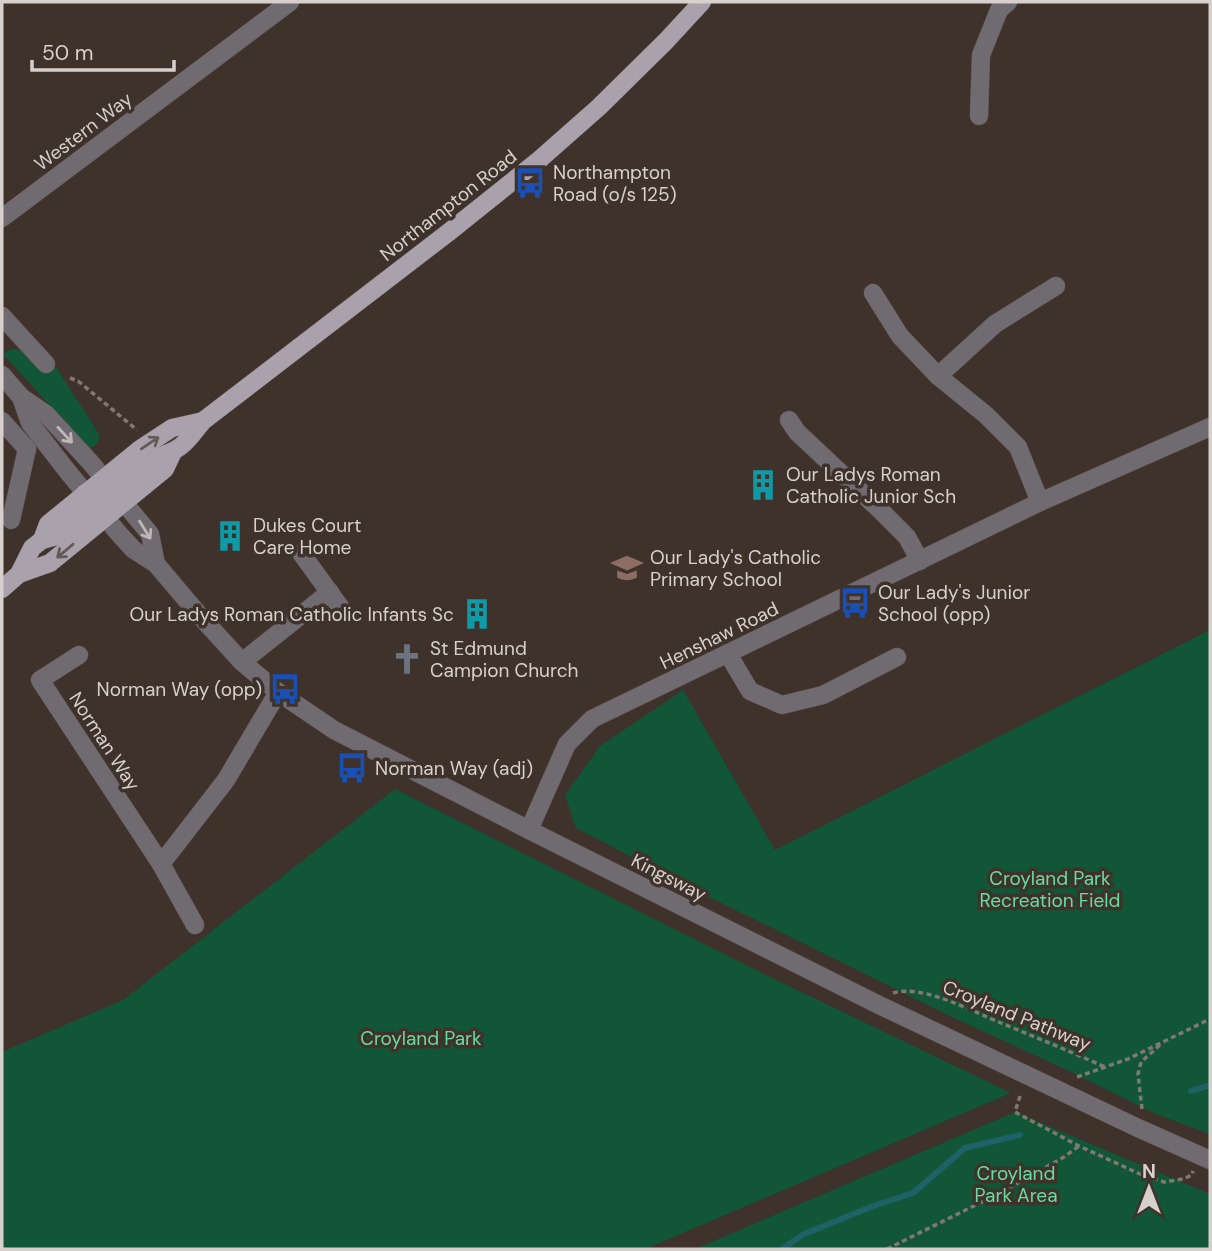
<svg xmlns="http://www.w3.org/2000/svg" width="1212" height="1251" viewBox="0 0 1212 1251" font-family="'DM Sans',sans-serif">
	<style>
		.green { fill: #115637 }
		.lines { fill: none; stroke-linecap: round; stroke-linejoin: round }
		.stream { stroke: #1f6167; stroke-width: 6 }
		.minor-casing { stroke: #5a4e48; stroke-width: 19 }
		.major-casing { stroke: #5a4e48; stroke-width: 19 }
		.path { stroke: #827872; stroke-width: 3.5; stroke-dasharray: 5 3.5; stroke-linecap: butt }
		.minor { stroke: #6f6b70; stroke-width: 18 }
		.major { stroke: #a9a1ab; stroke-width: 18 }
		.oneway { stroke: #beb7b5 }
		.oneway2 { stroke: #635958 }
		.labels { text-anchor: middle; stroke-width: 7; stroke-linejoin: round; paint-order: stroke }
		.street-label { font-size: 19px; fill: #d8d0cc; stroke: #3e322b }
		.poi-label { font-size: 19px; fill: #d8d0cc; stroke: #3e322b; text-anchor: start }
		.park-label { font-size: 19px; fill: #65dca0; stroke: #3e322b }
	</style>
	<rect width="100%" height="100%" fill="#3e322b"/>
	<g class="green">
		<path d="M 17,349 L 52,361 L 94,426 C 101,438 102,440 90,449 L 3,354 L 9,350 Z"/>
		<polygon points="1210,630 1210,1134 1156,1114 1071,1072 952,1017 691,888 576,828 565,795 600,746 683,690 775,850"/>
		<polygon points="395,789 764,974 1011,1093 645,1249 2,1249 2,1052 123,1000"/>
		<polygon points="1015,1112 1210,1194 1210,1249 695,1249"/>
	</g>
	<g class="lines">
		<g class="stream">
			<polyline points="1191,1091 1210,1085"/>
			<polyline points="782,1249 804,1234 876,1205 913,1193 965,1148 1020,1135"/>
		</g>
		<defs>
			<g id="minor">
				<polyline points="979,116 981,55 999,10 1008,2"/>
				<polyline points="2,218 290,2"/>
				<polyline points="873,293 900,336 938,376 986,415 1018,447 1040,502"/>
				<polyline points="2,316 46,364"/>
				<polyline points="2,375 21,397 46,414 91,463 150,534 156,564"/>
				<polyline points="938,376 995,324 1056,286"/>
				<polyline points="21,397 30,423 68,472 120,535 134,550 156,564 200,616 242,662 278,692 334,730 529,830 877,1004 1138,1128 1210,1160"/>
				<polyline points="789,420 797,432 879,509 907,537 920,561"/>
				<polyline points="2,421 27,449"/>
				<polyline points="11,520 27,449"/>
				<polyline points="301,553 341,608"/>
				<polyline points="728,654 750,691 782,705 823,695 897,657"/>
				<polyline points="79,655 40,680 161,864 195,925"/>
				<polyline points="242,662 330,592"/>
				<polyline points="529,830 567,744 592,719 1040,502 1210,427"/>
				<polyline points="161,864 226,780 278,692"/>
			</g>
			<g id="major">
				<path d="M 85,493 C 120,493 130,473 157,458 C 166,453 174,452 181,446 C 190,439 196,429 203,421 L 449,232 L 539,160 L 599,107 L 666,41 L 702,2"/>
				<polyline points="42,540 48,524 140,449 172,428 203,421"/>
				<polyline points="19,574 50,563 165,469 173,452"/>
				<polyline points="2,589 19,574 32,548 42,540 57,536 96,506 107,503 120,502"/>
			</g>
		</defs>
		<use href="#minor" class="minor-casing"/>
		<use href="#major" class="major-casing"/>
		<g class="path">
			<polyline points="70,378 78,381 137,430"/>
			<path d="M 893,993 C 923,984 974,1012 1001,1023 C 1037,1038 1072,1052 1107,1068"/>
			<polyline points="1077,1077 1128,1059 1210,1019"/>
			<polyline points="1020,1096 1015,1112 1079,1146 1140,1174 1164,1182 1183,1179 1192,1175 1193,1171"/>
			<polyline points="1142,1109 1138,1074 1141,1062 1161,1044"/>
			<polyline points="887,1249 1000,1193 1064,1157 1079,1146"/>
		</g>
		<use href="#minor" class="minor"/>
		<use href="#major" class="major"/>
	</g>
	<defs><path id="oneway-shaft" d="M-6 0H5M1.5-3L5.5 0L1.5 3" fill="none" stroke-width="1.6" stroke-linecap="round" stroke-linejoin="round" transform="scale(1.75)"/></defs>
	<g class="oneway">
		<use href="#oneway-shaft" transform="translate(65 435) rotate(47)"/>
		<use href="#oneway-shaft" transform="translate(145 530) rotate(58)"/>
	</g>
	<g class="oneway2">
		<use href="#oneway-shaft" transform="translate(150 443) rotate(-34)"/>
		<use href="#oneway-shaft" transform="translate(65 551) rotate(140)"/>
	</g>
	<defs>
		<symbol id="bus-bare" viewBox="-9 -9 18 18"><path d="M-5-6H5V4H4V6H2V4H-2V6H-4V4H-5ZM-3.5-4V0h7V-4ZM-3.5 1.2v1.5H-2V1.2ZM2 1.2v1.5H3.5V1.2Z" fill="#1a4fb4" stroke="#3e322b" stroke-width="2.5" paint-order="stroke"/></symbol>
		<symbol id="building-bare" viewBox="-9 -9 18 18"><path d="M-4-6H4V6H1V3H-1V6H-4ZM-2.5-4.3h1.7v1.8h-1.7ZM.8-4.3h1.7v1.8H.8ZM-2.5-1h1.7V.8h-1.7ZM.8-1h1.7V.8H.8Z" fill="#0f9aa8" stroke="#3e322b" stroke-width="2.5" paint-order="stroke"/></symbol>
		<symbol id="school-bare" viewBox="-9 -9 18 18"><path d="M0-5L7-2L0 1L-7-2ZM-4 1L0 2.5L4 1V4Q0 6-4 4Z" fill="#8d6e63" stroke="#3e322b" stroke-width="2.5" paint-order="stroke"/></symbol>
		<symbol id="church-bare" viewBox="-9 -9 18 18"><path d="M-1.2-6h2.4v3.5h3.3v2.4h-3.3V6h-2.4V-.1h-3.3v-2.4h3.3Z" fill="#6b7280" stroke="#3e322b" stroke-width="2.5" paint-order="stroke"/></symbol>
	</defs>
	<g fill-rule="evenodd">
		<use href="#bus-bare" x="508" y="161" width="44" height="44"/>
		<use href="#building-bare" x="741" y="463" width="44" height="44"/>
		<use href="#building-bare" x="208" y="514" width="44" height="44"/>
		<use href="#school-bare" x="605" y="546" width="44" height="44"/>
		<use href="#bus-bare" x="833" y="581" width="44" height="44"/>
		<use href="#building-bare" x="455" y="592" width="44" height="44"/>
		<use href="#church-bare" x="385" y="637" width="44" height="44"/>
		<use href="#bus-bare" x="263" y="667" width="44" height="44"/>
		<use href="#bus-bare" x="330" y="746" width="44" height="44"/>
	</g>
	<g class="labels">
		<g class="street-label">
			<text transform="translate(83 131) rotate(-37)" y="7">Western Way</text>
			<text transform="translate(448 205) rotate(-38)" y="7">Northampton Road</text>
			<text transform="translate(719 635) rotate(-26)" y="7">Henshaw Road</text>
			<text transform="translate(105 741) rotate(57)" y="7">Norman Way</text>
			<text transform="translate(669 877) rotate(27)" y="7">Kingsway</text>
			<text transform="translate(1017 1015) rotate(22)" y="7">Croyland Pathway</text>
		</g>
		<g class="poi-label">
			<text x="553" y="179">Northampton<tspan x="553" dy="22">Road (o/s 125)</tspan></text>
			<text x="786" y="481">Our Ladys Roman<tspan x="786" dy="22">Catholic Junior Sch</tspan></text>
			<text x="253" y="532">Dukes Court<tspan x="253" dy="22">Care Home</tspan></text>
			<text x="650" y="564">Our Lady's Catholic<tspan x="650" dy="22">Primary School</tspan></text>
			<text x="878" y="599">Our Lady's Junior<tspan x="878" dy="22">School (opp)</tspan></text>
			<text x="454" y="621" text-anchor="end">Our Ladys Roman Catholic Infants Sc</text>
			<text x="430" y="655">St Edmund<tspan x="430" dy="22">Campion Church</tspan></text>
			<text x="262" y="696" text-anchor="end">Norman Way (opp)</text>
			<text x="375" y="775">Norman Way (adj)</text>
		</g>
		<g class="park-label">
			<text x="1050" y="885">Croyland Park<tspan x="1050" dy="22">Recreation Field</tspan></text>
			<text x="421" y="1045">Croyland Park</text>
			<text x="1016" y="1180">Croyland<tspan x="1016" dy="22">Park Area</tspan></text>
		</g>
	</g>
	<rect width="1212" height="1251" fill="none" stroke="#d8d0cc" stroke-width="7"/>
	<g transform="translate(1149 1188)" stroke="#3e322b" stroke-width="5" paint-order="stroke">
	<path d="M0-5L12 26L0 18L-12 26Z" fill="#d8d0cc"/>
	<text y="-10" font-size="19" font-weight="bold" text-anchor="middle" fill="#d8d0cc">N</text>
	</g>
	<path d="M32 60v10h142v-10" fill="none" stroke="#d8d0cc" stroke-width="3.5"/>
	<text x="42" y="60" font-size="21" fill="#d8d0cc" stroke="#3e322b" stroke-width="5" paint-order="stroke">50 m</text>
</svg>
